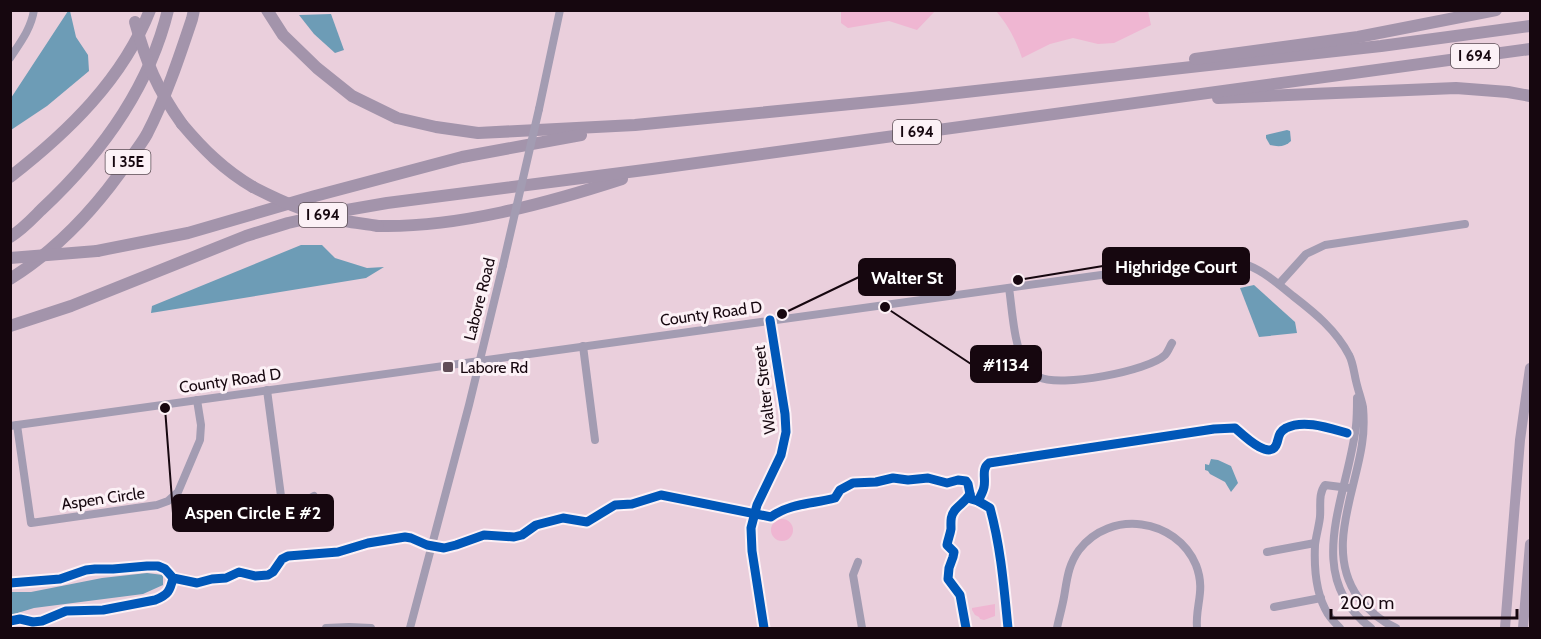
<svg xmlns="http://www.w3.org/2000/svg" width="1541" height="639" viewBox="0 0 1541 639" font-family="Cabin,sans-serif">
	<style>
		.green { fill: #efb6d2 }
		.water { fill: #6d9cb6 }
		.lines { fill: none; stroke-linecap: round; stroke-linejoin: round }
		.minor { stroke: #a39cb2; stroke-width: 8 }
		.major { stroke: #a99bb2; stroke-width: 10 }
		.highway { stroke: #a394ab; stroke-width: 12 }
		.minor-bridge { stroke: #a39cb2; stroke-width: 8 }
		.highway-bridge { stroke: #a394ab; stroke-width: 12 }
		.cycleway-casing { stroke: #fcf1f6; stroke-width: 13 }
		.cycleway { stroke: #0057b8; stroke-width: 9 }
		.poi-dot { fill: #604d57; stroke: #fcf1f6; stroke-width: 2 }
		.labels { text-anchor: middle; stroke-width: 6; stroke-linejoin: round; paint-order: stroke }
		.shield { fill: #fcf1f6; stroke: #5b4d54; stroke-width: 1.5 }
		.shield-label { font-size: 15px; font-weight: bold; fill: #16070f }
		.street-label { font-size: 16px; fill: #16070f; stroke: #fcf1f6 }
		.poi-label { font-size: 16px; fill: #16070f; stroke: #fcf1f6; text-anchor: start }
		.leader { fill: none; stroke: #16070f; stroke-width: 2 }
		.callout-dot { fill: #16070f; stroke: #fcf1f6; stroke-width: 2 }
		.callout { fill: #16070f; stroke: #16070f; stroke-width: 2 }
		.callout-label { font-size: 18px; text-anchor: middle; font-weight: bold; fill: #fff }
	</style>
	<rect width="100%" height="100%" fill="#eacfdc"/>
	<g class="green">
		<polygon points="841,11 841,10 935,11 917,30 889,21 848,28 841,23"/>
		<path d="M 996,11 L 1148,11 L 1151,25 L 1114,43 L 1098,44 L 1073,38 L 1050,44 L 1022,58 C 1016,40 1008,25 996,11 Z"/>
		<circle cx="782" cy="530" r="11"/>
		<polygon points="995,604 995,616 984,620 980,619 979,617 975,615 972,610 972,608"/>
	</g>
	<g class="water">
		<polygon points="68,11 70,11 76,37 88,55 89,71 47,106 11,130 11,98"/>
		<polygon points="331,14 344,50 335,53 314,34 299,15"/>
		<path d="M 1287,130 L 1290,131 L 1291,141 C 1285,147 1278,147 1270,145 L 1266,138 L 1266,135 Z"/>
		<polygon points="301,245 322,245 335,258 367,268 384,267 366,278 151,313 152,306"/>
		<polygon points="1254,285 1295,322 1297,333 1259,337 1240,288"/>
		<polygon points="1211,459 1218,460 1231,466 1238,483 1231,492 1225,482 1210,474 1208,471 1205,470 1205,464 1209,465"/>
		<polygon points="147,573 163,575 163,585 143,594 34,608 11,615 11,592 31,592 102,578"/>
	</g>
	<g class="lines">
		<g class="minor">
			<path d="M 10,58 C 20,43 31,29 34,10"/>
			<polyline points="539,109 560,10"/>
			<polyline points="1279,284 1306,254 1325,245 1465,224"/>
			<path d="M 1009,288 C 1012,307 1014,350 1026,364 C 1030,368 1035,375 1039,377 C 1059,388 1149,371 1165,355 C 1168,352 1170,346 1172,343"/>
			<polyline points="583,346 595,440"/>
			<polyline points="267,390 281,496 287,504 297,506 314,496"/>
			<path d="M 1357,398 C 1357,407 1357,417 1356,426 C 1348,496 1301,575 1371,628"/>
			<polyline points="17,425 31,523 157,505 168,501 178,492 200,440 201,425 197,400"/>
			<path d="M 10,426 L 1195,262 C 1243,256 1257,266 1293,296 C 1315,313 1336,330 1349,355 C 1353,362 1354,373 1356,381 C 1358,390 1361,398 1363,407 C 1364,419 1364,432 1362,444 C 1355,493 1325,551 1358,597 C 1369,611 1380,621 1396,628"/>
			<polyline points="1267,552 1315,543"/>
			<polyline points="858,562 853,575 862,628"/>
			<polyline points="1274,607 1321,598"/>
			<polyline points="326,628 349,627 371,628"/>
			<polyline points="410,628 469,405 503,265"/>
			<polyline points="764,628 752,551 751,528 757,505 781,455 786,432 785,414 770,320"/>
			<path d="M 1057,628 C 1059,618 1062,608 1064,597 C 1067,580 1068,565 1079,550 C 1110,509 1176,518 1196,565 C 1206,591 1195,605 1197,628"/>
			<path d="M 1340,628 C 1336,624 1331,619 1328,614 C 1316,595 1314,567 1315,545 C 1316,536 1319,526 1320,517 C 1321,506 1318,494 1325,485 L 1349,488"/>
		</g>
		<g class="major">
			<polyline points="1505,628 1520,440 1530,368"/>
			<polyline points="1523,628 1530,544"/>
		</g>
		<g class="highway">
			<polyline points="267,10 283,35 317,68 352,96 397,118 436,127 478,133 635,125 912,98 1381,46 1530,26"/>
			<polyline points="1195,59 1358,37 1496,10"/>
			<polyline points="1218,98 1456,88 1508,92 1530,96"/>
			<path d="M 182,124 C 203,149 224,170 253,187"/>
			<path d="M 10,177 C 68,132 123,79 150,10"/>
			<path d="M 378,226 C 457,228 548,203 622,179"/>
			<path d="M 10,237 C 22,230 32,219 41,210 C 99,156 149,88 168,10"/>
			<polyline points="97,251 188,233 315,196 462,157 581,135"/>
			<path d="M 10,279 C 58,249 97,207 129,160 C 135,152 142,143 147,134 C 166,97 179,58 192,19 L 194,10"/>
			<polyline points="10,326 71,306 246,236 288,223 341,211 387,203 652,169 1530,49"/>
		</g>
		<polyline class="minor-bridge" points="503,265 539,109"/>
		<g class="highway-bridge">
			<path d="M 135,22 C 146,62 157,89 182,124"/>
			<path d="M 253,187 C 282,202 313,216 345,221 C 356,223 367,224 378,226"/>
			<polyline points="10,258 97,251"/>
		</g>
		<defs>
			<g id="cycleway">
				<path d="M 978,501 L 990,508 C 1001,548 1004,588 1008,628"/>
				<path d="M 10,583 L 60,579 L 86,570 L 95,569 L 113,569 L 147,566 L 158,566 L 165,569 L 173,578 L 197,583 L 212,579 L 226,578 L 239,572 L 255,576 L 268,575 L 273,572 L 282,559 L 288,556 L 338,552 L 368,543 L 405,537 L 411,538 L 427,545 L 444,548 L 456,545 L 484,535 L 514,537 L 522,535 L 536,525 L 563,518 L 587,522 L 615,505 L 632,504 L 661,495 L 771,517 C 790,503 813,504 835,498 L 840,490 L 853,483 L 876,482 L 893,478 L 908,480 L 928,478 L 947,483 L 958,480 L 966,481 L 968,484 L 971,499 L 978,501 C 980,497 983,492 984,487 C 986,478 981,469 989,463 L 1214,429 L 1235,428 C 1242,434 1271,463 1277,443 C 1279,436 1279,432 1286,428 C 1304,419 1329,428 1347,433"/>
				<path d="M 10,621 L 20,619 L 33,622 L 42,621 L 66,611 L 103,610 L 155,600 C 168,595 170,591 173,578"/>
				<polyline points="764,628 752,551 751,528 757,505 781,455 786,432 785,414 770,320"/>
				<path d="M 966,628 L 960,595 L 948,579 L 949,568 L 953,557 L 954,552 L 947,545 C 948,539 950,535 951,529 C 951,522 950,516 955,510 C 960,504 966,501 970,494"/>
			</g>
		</defs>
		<use href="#cycleway" class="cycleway-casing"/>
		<use href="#cycleway" class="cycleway"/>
	</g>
	<rect class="poi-dot" x="442" y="361" width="12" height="12" rx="3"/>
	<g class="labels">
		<g class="shield">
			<rect x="1451" y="44" width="48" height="24" rx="4.5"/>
			<rect x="893" y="120" width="48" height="24" rx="4.5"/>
			<rect x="105.5" y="150" width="45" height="24" rx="4.5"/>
			<rect x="299" y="203" width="48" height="24" rx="4.5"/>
		</g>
		<g class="shield-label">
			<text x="1475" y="61">I 694</text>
			<text x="917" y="137">I 694</text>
			<text x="128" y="167">I 35E</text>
			<text x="323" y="220">I 694</text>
		</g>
		<g class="street-label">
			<text transform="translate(479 299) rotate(-76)" y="6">Labore Road</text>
			<text transform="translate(711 313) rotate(-8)" y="6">County Road D</text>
			<text transform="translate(230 380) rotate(-8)" y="6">County Road D</text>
			<text transform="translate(764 390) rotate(-97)" y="6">Walter Street</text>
			<text transform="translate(103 498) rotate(-8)" y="6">Aspen Circle</text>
		</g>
		<g class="poi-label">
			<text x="460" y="373">Labore Rd</text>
		</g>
	</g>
	<path class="leader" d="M1018 280L1103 266M782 314L859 277M885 307L971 364M165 408L173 513"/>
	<g class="callout-dot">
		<circle cx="1018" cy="280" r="6"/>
		<circle cx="782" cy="314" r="6"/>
		<circle cx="885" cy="307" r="6"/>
		<circle cx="165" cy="408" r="6"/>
	</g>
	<g class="callout">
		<rect x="1103" y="248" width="146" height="36" rx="6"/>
		<rect x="859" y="259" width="96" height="36" rx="6"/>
		<rect x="971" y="346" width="70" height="36" rx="6"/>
		<rect x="173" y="495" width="160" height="36" rx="6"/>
	</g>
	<g class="callout-label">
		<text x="1176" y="273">Highridge Court</text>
		<text x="907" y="284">Walter St</text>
		<text x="1006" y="371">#1134</text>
		<text x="253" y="519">Aspen Circle E #2</text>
	</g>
	<rect width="1541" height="639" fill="none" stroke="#16070f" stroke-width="24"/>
	<path d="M1331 609v9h186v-9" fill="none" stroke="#16070f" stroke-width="3"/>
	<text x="1340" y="609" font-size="18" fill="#16070f" stroke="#fcf1f6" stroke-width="4.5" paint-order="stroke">200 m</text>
</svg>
